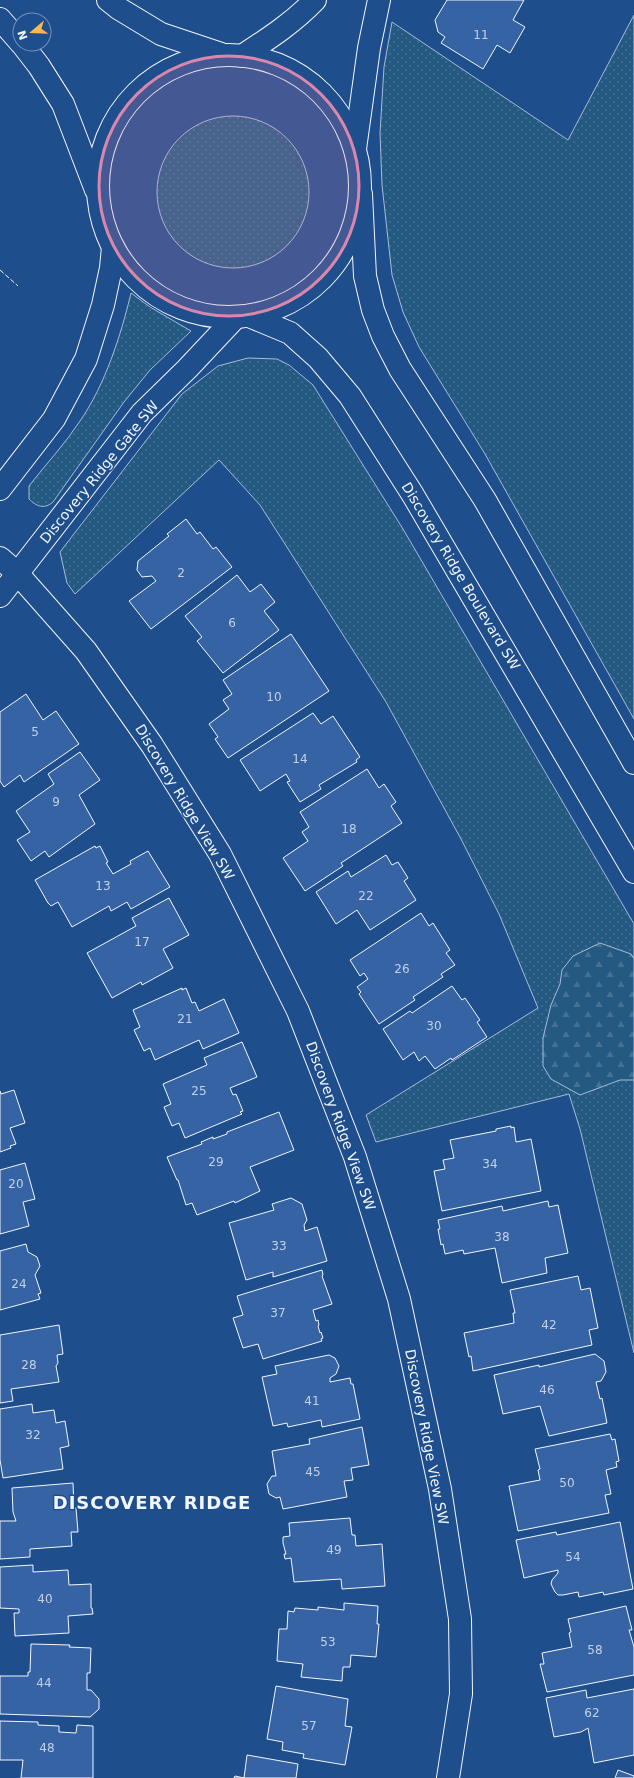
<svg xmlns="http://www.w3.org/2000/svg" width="634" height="1778" viewBox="0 0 634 1778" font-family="'DejaVu Sans',sans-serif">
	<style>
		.green { fill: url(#green-dots); stroke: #a8bbd7 }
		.forest { fill: url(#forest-firs); stroke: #a8bbd7 }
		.building { fill: #3563a3; stroke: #f2f6ff }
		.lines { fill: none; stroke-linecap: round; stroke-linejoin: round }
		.minor-casing { stroke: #f2f6ff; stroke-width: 24 }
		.tertiary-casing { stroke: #f2f6ff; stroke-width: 24 }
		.minor { stroke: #1f4e8c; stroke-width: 22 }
		.tertiary { stroke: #1f4e8c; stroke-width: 22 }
		.fence { stroke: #f2f6ff; stroke-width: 1; stroke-dasharray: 5 2; stroke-linecap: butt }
		.marked { fill: #da87ad; fill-opacity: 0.2; stroke: #da87ad; stroke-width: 3; stroke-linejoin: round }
		.labels { text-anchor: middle; stroke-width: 3; stroke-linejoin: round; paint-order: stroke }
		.number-label { font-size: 12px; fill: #c3d1e8 }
		.street-label { font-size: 14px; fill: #f2f6ff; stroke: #1f4e8c }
		.district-label { font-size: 18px; font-weight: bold; letter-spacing: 1px; fill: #f2f6ff; stroke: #1f4e8c }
	</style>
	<defs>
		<pattern id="green-dots" width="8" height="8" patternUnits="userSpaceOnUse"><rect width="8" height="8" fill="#245a82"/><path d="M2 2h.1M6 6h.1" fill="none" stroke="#447295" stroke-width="1.8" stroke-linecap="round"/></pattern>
		<pattern id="forest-firs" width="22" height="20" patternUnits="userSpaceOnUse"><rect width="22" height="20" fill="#245a82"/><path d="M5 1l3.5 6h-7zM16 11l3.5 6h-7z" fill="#447295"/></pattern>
	</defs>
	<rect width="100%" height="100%" fill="#1f4e8c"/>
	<g class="green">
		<polygon points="634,15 634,719 485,454 419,347 403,312 392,275 382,185 380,133 384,67 392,22 568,140"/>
		<circle cx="233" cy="192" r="76"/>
		<path d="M 131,293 L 150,307 L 191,331 L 150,370 L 124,402 L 53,502 C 44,510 36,506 29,499 L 29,486 C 46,464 65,444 80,421 C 105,385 121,335 131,293 Z"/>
		<polygon points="248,358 277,359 289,365 313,385 403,529 634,924 634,1353 580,1129 569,1094 376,1142 366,1115 538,1008 499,914 461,839 386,702 260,505 219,460 75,594 67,583 60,552 182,394 218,366"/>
	</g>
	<polygon class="forest" points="600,943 631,954 634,959 634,1080 620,1080 580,1095 551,1079 543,1066 543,1038 551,1005 560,984 562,970 573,956"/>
	<g class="building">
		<polygon points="447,0 524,0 513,20 525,27 510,53 497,45 483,69 441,43 445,37 438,32 435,20"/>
		<polygon points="186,519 197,534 200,532 213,549 216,547 232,567 151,629 129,601 156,581 152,576 142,577 137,570 138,561 169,536 167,534"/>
		<polygon points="237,575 250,592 261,584 275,602 264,611 279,630 223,673 197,641 202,637 185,616"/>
		<polygon points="291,634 329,691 228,758 215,739 218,737 209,724 229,709 223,700 232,694 223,680"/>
		<polygon points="26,694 43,720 56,711 79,744 24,782 20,775 4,787 0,781 0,712"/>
		<polygon points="313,713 321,724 333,716 360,757 356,760 357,762 319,785 321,789 300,802 287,782 290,781 286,774 260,791 240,760"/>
		<polygon points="80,752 100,780 79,795 95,824 49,857 45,851 31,861 17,840 30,832 16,811 54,784 48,774"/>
		<polygon points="367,769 379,788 384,784 396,802 391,806 402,823 341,863 343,866 305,891 283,858 308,841 302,832 309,827 300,812"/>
		<polygon points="95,846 96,848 100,846 108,862 106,863 113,874 131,864 130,861 148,851 170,887 131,909 127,902 111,911 109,906 72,927 58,902 51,906 48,903 35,880"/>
		<polygon points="386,855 392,865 398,862 408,878 404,881 416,900 370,930 357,910 336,924 316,892 348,871 351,877"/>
		<polygon points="169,898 189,935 163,949 173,968 142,985 141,982 112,998 87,953 136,926 132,918"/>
		<polygon points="421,913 429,926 433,923 450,950 446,953 455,965 441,974 443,977 413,997 415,1000 379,1024 359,994 361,992 357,987 368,979 364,973 360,976 350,960"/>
		<polygon points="452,986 462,1000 465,998 480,1020 477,1022 487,1037 452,1060 451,1058 435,1069 425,1056 419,1061 414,1052 403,1060 383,1029 410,1011 412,1013"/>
		<polygon points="182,988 182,990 186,988 192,1003 195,1002 199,1011 224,999 239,1033 203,1049 199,1040 155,1060 150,1048 144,1051 134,1030 140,1027 133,1010"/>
		<polygon points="242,1042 257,1077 230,1088 233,1095 236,1094 243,1111 240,1112 242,1114 185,1138 179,1123 172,1126 164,1107 171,1104 163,1084 207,1065 204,1058"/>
		<polygon points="14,1090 25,1123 10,1128 16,1144 10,1146 11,1148 0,1152 0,1091 1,1094"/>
		<polygon points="279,1112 294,1150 250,1167 260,1191 235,1203 234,1201 197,1215 192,1203 186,1205 178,1180 177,1180 167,1157 202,1144 201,1142 213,1137 213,1139 227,1134 227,1132"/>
		<polygon points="511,1126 511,1128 514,1127 516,1142 531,1139 541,1191 442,1211 434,1171 445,1169 443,1160 454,1158 450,1140 496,1131 496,1129"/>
		<polygon points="25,1163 35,1199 23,1202 29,1226 0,1234 0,1170"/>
		<polygon points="291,1198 302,1204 307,1220 304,1225 305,1231 317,1227 327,1261 273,1277 273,1272 246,1280 229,1223 274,1210 272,1204"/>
		<polygon points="548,1201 549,1207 558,1205 568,1253 545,1258 547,1273 502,1283 495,1248 464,1254 463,1250 445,1254 443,1244 441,1245 438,1229 440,1229 438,1220 502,1206 503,1211"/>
		<polygon points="26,1244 28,1252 37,1257 40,1266 35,1275 41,1293 38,1294 40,1299 0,1310 0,1251"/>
		<polygon points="322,1270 323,1275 322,1276 332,1304 313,1310 316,1321 318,1320 319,1325 318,1326 320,1333 321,1332 323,1338 321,1339 322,1341 263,1359 258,1344 243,1348 233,1318 243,1315 237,1296"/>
		<polygon points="578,1276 581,1290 590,1288 598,1328 589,1330 592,1345 473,1371 471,1356 469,1357 464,1333 514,1323 513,1313 515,1313 510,1290"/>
		<polygon points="59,1325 63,1354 57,1355 58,1363 56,1366 59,1382 11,1389 13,1401 0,1403 0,1335"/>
		<polygon points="595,1354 604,1361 606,1372 601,1381 596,1382 600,1399 602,1398 607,1423 549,1436 540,1406 503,1414 494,1375 539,1365 539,1367"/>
		<polygon points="329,1355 335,1358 339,1366 336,1374 330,1378 330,1382 350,1378 351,1384 353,1384 360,1419 322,1427 321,1420 288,1427 287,1423 273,1426 262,1377 277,1374 275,1366"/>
		<polygon points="32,1404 33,1413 54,1410 56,1423 65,1421 69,1446 60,1448 63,1469 3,1478 0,1460 0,1409"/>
		<polygon points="362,1427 369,1465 351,1468 353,1480 344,1481 347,1497 283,1509 280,1497 276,1498 269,1494 267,1484 272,1476 276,1476 272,1451 310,1444 309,1439"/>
		<polygon points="610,1434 612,1440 615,1439 619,1461 616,1462 617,1467 606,1470 611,1494 605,1495 609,1513 518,1531 509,1486 540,1480 538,1470 540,1469 535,1449"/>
		<polygon points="73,1483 74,1508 76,1508 78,1532 71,1532 72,1546 30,1549 30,1557 0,1559 0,1521 16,1521 13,1512 12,1488"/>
		<polygon points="350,1518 352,1535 355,1535 356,1546 382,1544 385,1586 342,1589 341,1579 294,1582 291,1558 285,1559 284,1554 286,1554 283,1543 283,1537 290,1536 289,1523"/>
		<polygon points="620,1522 633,1589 604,1595 603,1592 579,1597 578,1592 563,1595 558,1595 555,1592 551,1584 552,1580 558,1573 558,1570 524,1578 516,1540 556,1532 557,1535"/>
		<polygon points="33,1565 33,1572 68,1570 69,1585 91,1584 91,1608 92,1608 93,1614 68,1616 69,1633 15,1636 14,1613 19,1613 19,1609 0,1608 0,1567"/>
		<polygon points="344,1603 378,1606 377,1624 379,1624 376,1657 351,1655 350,1667 343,1667 342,1681 301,1677 303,1664 277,1661 279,1629 287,1629 288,1611 294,1612 295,1608 318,1610 318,1607 344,1610"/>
		<polygon points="626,1606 632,1630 629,1630 634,1647 634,1675 547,1692 540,1664 544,1664 542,1653 572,1647 569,1633 571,1632 568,1619"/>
		<polygon points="31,1644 70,1645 69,1647 91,1648 90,1673 87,1673 87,1690 91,1690 99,1699 99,1709 90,1717 0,1714 0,1676 28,1676 28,1672 30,1672"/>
		<polygon points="276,1686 348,1699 345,1726 352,1727 345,1765 303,1758 304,1754 282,1750 283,1742 267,1739"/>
		<polygon points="634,1689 634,1755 594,1763 588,1728 581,1732 554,1737 546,1698 586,1690 587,1698"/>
		<polygon points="0,1721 38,1722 38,1725 59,1726 59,1732 76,1733 77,1725 93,1726 93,1778 21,1778 23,1760 0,1760"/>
		<polygon points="247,1755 298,1764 296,1778 234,1778 235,1776 244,1778"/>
		<polygon points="618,1770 634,1776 634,1778 615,1778"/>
	</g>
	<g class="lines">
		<defs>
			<g id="minor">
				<path d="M 242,56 C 268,39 293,23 315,0"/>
				<polyline points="355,149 369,48 379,0"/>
				<polyline points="361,194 365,276 373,310 383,336 400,369 485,500 634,763"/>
				<polyline points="249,316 290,333 318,358 350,396 413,495 634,872"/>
				<polyline points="0,489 54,419 86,359 103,305 111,268 113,247"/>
				<polyline points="0,558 17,573 86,651 152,745 220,854 298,1011 355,1157 399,1299 440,1489 460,1619 461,1694 448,1778"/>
				<polyline points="0,596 142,413 187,369 235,318"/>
			</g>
			<g id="tertiary">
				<polyline points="108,0 118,8 161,34 221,54"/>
				<polyline points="0,19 20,42"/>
				<polyline points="22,44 39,66 63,104 96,190"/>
				<circle cx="229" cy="186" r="131"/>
			</g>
		</defs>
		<use href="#minor" class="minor-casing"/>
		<use href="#tertiary" class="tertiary-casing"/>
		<use href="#minor" class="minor"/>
		<use href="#tertiary" class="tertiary"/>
		<polyline class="fence" points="0,270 18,286"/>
	</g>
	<path class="marked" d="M99 186a130 130 0 1 1 260 0a130 130 0 1 1-260 0Z"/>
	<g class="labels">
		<g class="number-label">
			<text x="481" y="39">11</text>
			<text x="181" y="577">2</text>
			<text x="232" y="627">6</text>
			<text x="274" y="701">10</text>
			<text x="35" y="736">5</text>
			<text x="300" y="763">14</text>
			<text x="56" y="806">9</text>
			<text x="349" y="833">18</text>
			<text x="103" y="890">13</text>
			<text x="366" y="900">22</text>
			<text x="142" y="946">17</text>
			<text x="402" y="973">26</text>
			<text x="185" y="1023">21</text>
			<text x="434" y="1030">30</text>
			<text x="199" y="1095">25</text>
			<text x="216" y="1166">29</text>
			<text x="490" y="1168">34</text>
			<text x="16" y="1188">20</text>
			<text x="502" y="1241">38</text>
			<text x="279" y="1250">33</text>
			<text x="19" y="1288">24</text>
			<text x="278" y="1317">37</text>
			<text x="549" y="1329">42</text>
			<text x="29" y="1369">28</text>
			<text x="547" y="1394">46</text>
			<text x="312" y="1405">41</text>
			<text x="33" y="1439">32</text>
			<text x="313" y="1476">45</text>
			<text x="567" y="1487">50</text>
			<text x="334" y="1554">49</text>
			<text x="573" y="1561">54</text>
			<text x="45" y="1603">40</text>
			<text x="328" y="1646">53</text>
			<text x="595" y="1654">58</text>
			<text x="44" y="1687">44</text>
			<text x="592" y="1717">62</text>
			<text x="309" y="1730">57</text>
			<text x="47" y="1752">48</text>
		</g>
		<g class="street-label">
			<text transform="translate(99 472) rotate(-51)" y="5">Discovery Ridge Gate SW</text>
			<text transform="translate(461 576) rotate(59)" y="5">Discovery Ridge Boulevard SW</text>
			<text transform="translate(185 802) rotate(59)" y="5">Discovery Ridge View SW</text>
			<text transform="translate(341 1126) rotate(70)" y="5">Discovery Ridge View SW</text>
			<text transform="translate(427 1437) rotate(79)" y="5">Discovery Ridge View SW</text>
		</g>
		<g class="district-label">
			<text x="152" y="1509">DISCOVERY RIDGE</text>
		</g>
	</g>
	<g transform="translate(32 32) rotate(251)"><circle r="19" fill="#1f4e8c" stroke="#7391ba"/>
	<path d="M0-3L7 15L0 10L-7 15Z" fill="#ffb74d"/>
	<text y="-6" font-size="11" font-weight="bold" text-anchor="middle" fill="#f2f6ff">N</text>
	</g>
</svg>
